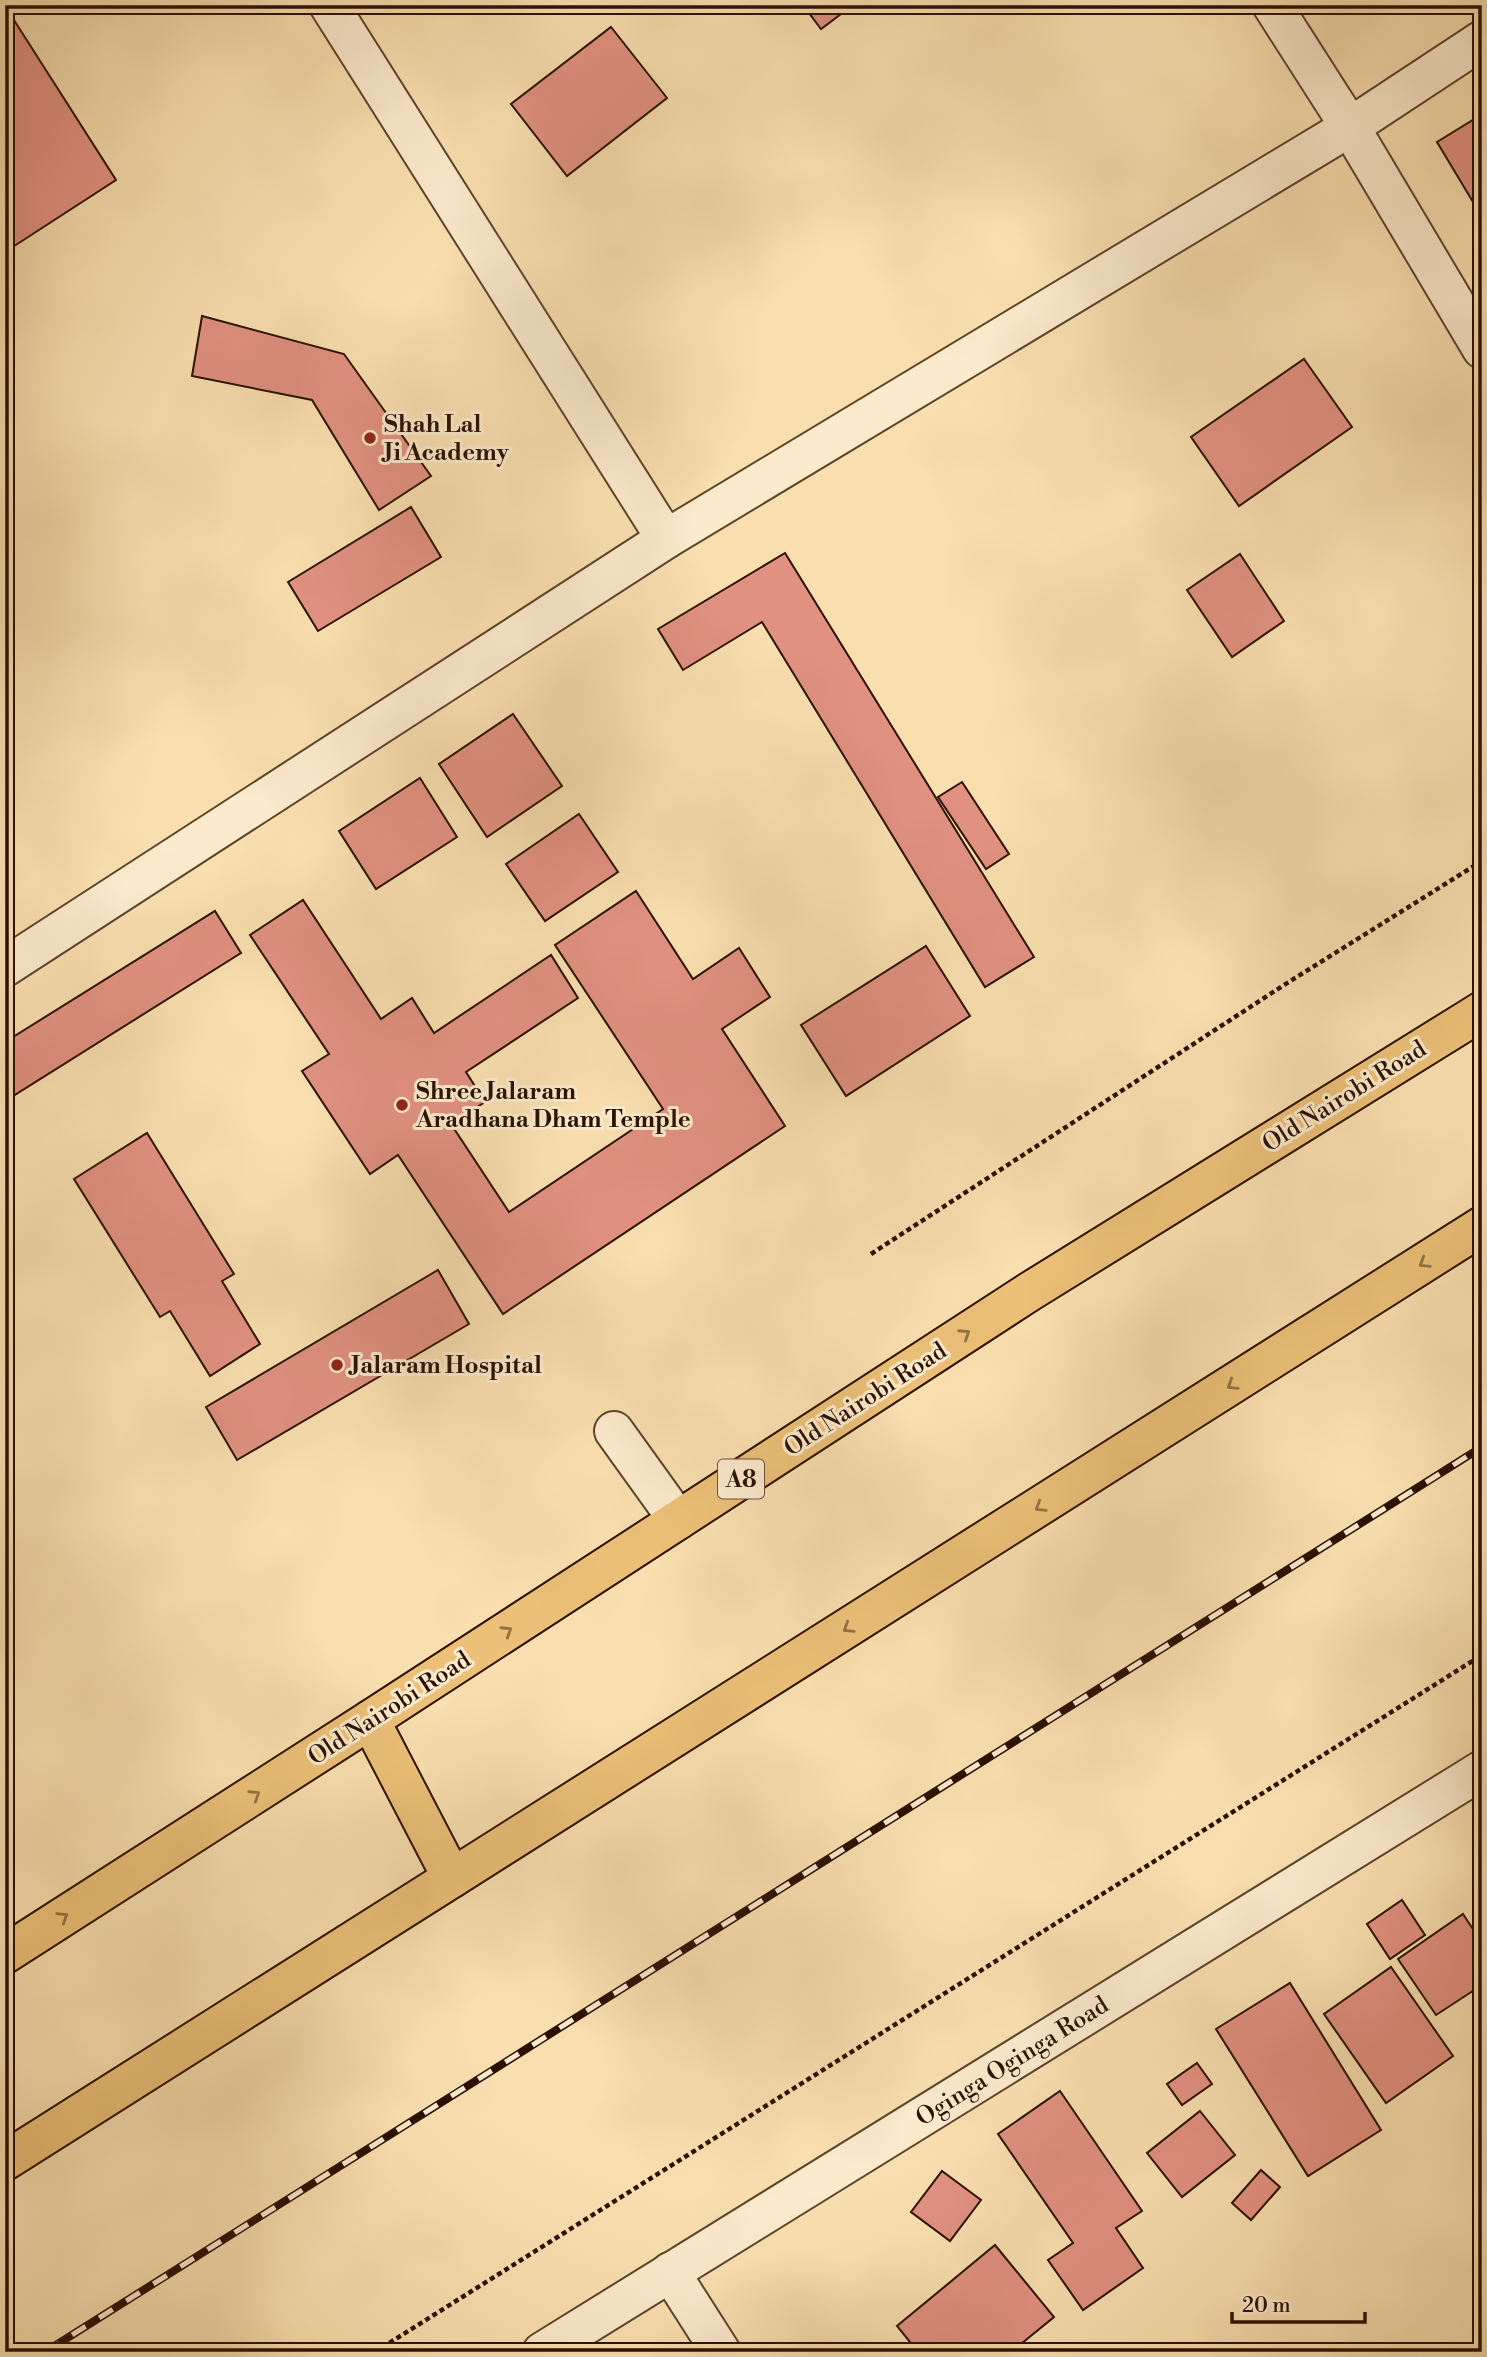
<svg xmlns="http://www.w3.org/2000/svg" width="1487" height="2357" viewBox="0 0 1487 2357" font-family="'Libre Bodoni',serif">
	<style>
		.building { fill: #e19182; stroke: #2b1001; stroke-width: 2 }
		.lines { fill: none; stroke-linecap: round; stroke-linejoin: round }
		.minor-casing { stroke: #5e442d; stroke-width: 42 }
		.highway-casing { stroke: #2b1001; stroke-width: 42 }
		.path { stroke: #2b1001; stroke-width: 4.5; stroke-dasharray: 5 3.5; stroke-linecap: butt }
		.minor { stroke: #fbeacc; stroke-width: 38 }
		.highway { stroke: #ecc078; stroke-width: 38 }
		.rail-casing { stroke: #2b1001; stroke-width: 8 }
		.rail { stroke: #fbeacc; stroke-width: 5; stroke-dasharray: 16; stroke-linecap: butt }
		.oneway { stroke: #957142 }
		.poi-dot { fill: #8f2418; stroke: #fbeacc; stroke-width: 2.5 }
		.labels { text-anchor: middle; stroke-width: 6; stroke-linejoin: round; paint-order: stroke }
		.shield { fill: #fbeacc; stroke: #69513e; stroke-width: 2 }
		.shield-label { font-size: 23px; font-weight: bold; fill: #2b1001 }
		.poi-label { font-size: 24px; font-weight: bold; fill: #2b1001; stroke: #fbeacc; text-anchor: start }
		.street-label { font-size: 24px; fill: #2b1001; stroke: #fbeacc }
	</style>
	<rect width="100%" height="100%" fill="#f9dfb0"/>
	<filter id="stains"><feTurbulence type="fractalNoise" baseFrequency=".00286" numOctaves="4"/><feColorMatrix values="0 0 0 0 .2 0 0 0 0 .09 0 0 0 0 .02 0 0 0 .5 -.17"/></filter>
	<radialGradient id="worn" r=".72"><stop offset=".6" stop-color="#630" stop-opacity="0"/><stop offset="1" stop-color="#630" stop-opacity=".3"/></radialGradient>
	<g class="building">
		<polygon points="803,5 853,5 821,29"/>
		<polygon points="5,6 116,180 5,252 6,179"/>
		<polygon points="611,27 667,98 567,176 511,104"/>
		<polygon points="1481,115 1482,117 1482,217 1437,142"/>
		<polygon points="202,316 344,354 431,476 379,510 312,400 192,376"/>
		<polygon points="1304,359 1352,427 1239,506 1191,437"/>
		<polygon points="411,507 441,557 318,631 288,582"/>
		<polygon points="785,553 1034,957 985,987 762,622 683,670 658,629"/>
		<polygon points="1240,554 1284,621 1232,657 1187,590"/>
		<polygon points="513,714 562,786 487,837 439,764"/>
		<polygon points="420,778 457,837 376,889 339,831"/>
		<polygon points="962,782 1009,854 986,869 938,797"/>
		<polygon points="579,814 618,872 545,921 506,864"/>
		<polygon points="636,891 693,979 739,948 770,997 722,1029 785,1126 503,1314 398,1155 370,1174 302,1071 329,1054 250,935 303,900 381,1019 412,998 434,1033 551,955 578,998 466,1072 485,1102 451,1124 509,1212 663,1109 555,945"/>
		<polygon points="215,911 241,953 13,1096 5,1083 5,1042"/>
		<polygon points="926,946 970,1016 846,1096 801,1025"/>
		<polygon points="147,1133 234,1274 222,1281 260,1344 210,1376 170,1311 160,1317 74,1179"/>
		<polygon points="438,1270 469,1324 237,1460 206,1407"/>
		<polygon points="1402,1900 1425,1935 1390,1959 1367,1924"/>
		<polygon points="1463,1914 1482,1943 1482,1985 1436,2015 1398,1959"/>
		<polygon points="1391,1967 1453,2056 1386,2103 1324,2014"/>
		<polygon points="1290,1983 1381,2130 1308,2176 1216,2029"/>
		<polygon points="1197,2063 1212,2084 1182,2105 1167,2084"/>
		<polygon points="1060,2091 1142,2211 1116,2228 1143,2268 1083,2310 1048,2260 1073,2243 998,2134"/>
		<polygon points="1200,2111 1235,2155 1182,2197 1147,2153"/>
		<polygon points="1261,2170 1280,2187 1251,2220 1232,2203"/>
		<polygon points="942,2171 981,2200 950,2241 911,2212"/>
		<polygon points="995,2245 1054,2317 1011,2352 918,2352 897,2326"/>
	</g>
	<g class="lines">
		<defs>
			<g id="minor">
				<polyline points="329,5 666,539 1350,127 1482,40"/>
				<polyline points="1272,5 1350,127 1482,349"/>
				<polyline points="5,967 666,539"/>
				<polyline points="614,1431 678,1520"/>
				<polyline points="670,2272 721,2352"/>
				<polyline points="542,2352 1482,1770"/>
			</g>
			<g id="highway">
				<polyline points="370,1720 452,1878"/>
				<polyline points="5,1954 370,1720 1029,1292 1482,1011"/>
				<polyline points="5,2161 1482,1226"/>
			</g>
		</defs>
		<use href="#minor" class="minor-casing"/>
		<use href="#highway" class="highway-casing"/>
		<g class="path">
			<polyline points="871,1254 1284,985 1482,861"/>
			<polyline points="375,2352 1482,1655"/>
		</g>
		<use href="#minor" class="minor"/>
		<use href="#highway" class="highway"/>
		<defs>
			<polyline id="rail" points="45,2352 1482,1447"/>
		</defs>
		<use href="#rail" class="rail-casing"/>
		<use href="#rail" class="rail"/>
	</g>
	<defs><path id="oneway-chevron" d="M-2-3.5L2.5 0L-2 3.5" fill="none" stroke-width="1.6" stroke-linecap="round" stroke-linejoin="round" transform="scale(1.75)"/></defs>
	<g class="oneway">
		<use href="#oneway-chevron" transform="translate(1424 1263) rotate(148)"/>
		<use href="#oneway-chevron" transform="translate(965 1334) rotate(-33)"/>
		<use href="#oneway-chevron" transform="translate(1232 1385) rotate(148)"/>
		<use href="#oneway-chevron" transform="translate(1040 1507) rotate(148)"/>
		<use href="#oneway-chevron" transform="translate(848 1628) rotate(148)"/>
		<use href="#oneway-chevron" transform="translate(507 1631) rotate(-33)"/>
		<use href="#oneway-chevron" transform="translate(255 1795) rotate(-33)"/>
		<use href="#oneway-chevron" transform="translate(63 1917) rotate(-32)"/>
	</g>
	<g class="poi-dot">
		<circle cx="370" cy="438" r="7"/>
		<circle cx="402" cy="1105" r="7"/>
		<circle cx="337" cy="1365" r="7"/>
	</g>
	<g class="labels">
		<rect class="shield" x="718" y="1459.5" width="46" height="39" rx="5"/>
		<g class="shield-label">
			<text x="741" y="1487">A8</text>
		</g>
		<g class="poi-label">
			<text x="384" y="432">Shah Lal<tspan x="384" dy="28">Ji Academy</tspan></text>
			<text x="416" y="1099">Shree Jalaram<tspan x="416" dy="28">Aradhana Dham Temple</tspan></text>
			<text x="351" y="1373">Jalaram Hospital</text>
		</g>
		<g class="street-label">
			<text transform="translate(1344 1096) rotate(-32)" y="8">Old Nairobi Road</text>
			<text transform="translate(865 1399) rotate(-33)" y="8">Old Nairobi Road</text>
			<text transform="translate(389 1708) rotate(-33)" y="8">Old Nairobi Road</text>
			<text transform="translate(1012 2061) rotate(-32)" y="8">Oginga Oginga Road</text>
		</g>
	</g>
	<rect width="1487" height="2357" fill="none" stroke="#f9dfb0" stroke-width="28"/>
	<rect x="7" y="7" width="1473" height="2343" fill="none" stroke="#2b1001" stroke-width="3.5"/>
	<rect x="14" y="14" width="1459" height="2329" fill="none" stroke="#2b1001" stroke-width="2"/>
	<path d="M1232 2312v10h133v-10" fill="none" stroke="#2b1001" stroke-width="3.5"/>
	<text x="1242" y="2312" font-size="21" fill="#2b1001" stroke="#fbeacc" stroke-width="5" paint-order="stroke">20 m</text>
	<rect width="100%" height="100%" filter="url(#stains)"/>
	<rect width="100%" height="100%" fill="url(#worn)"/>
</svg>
